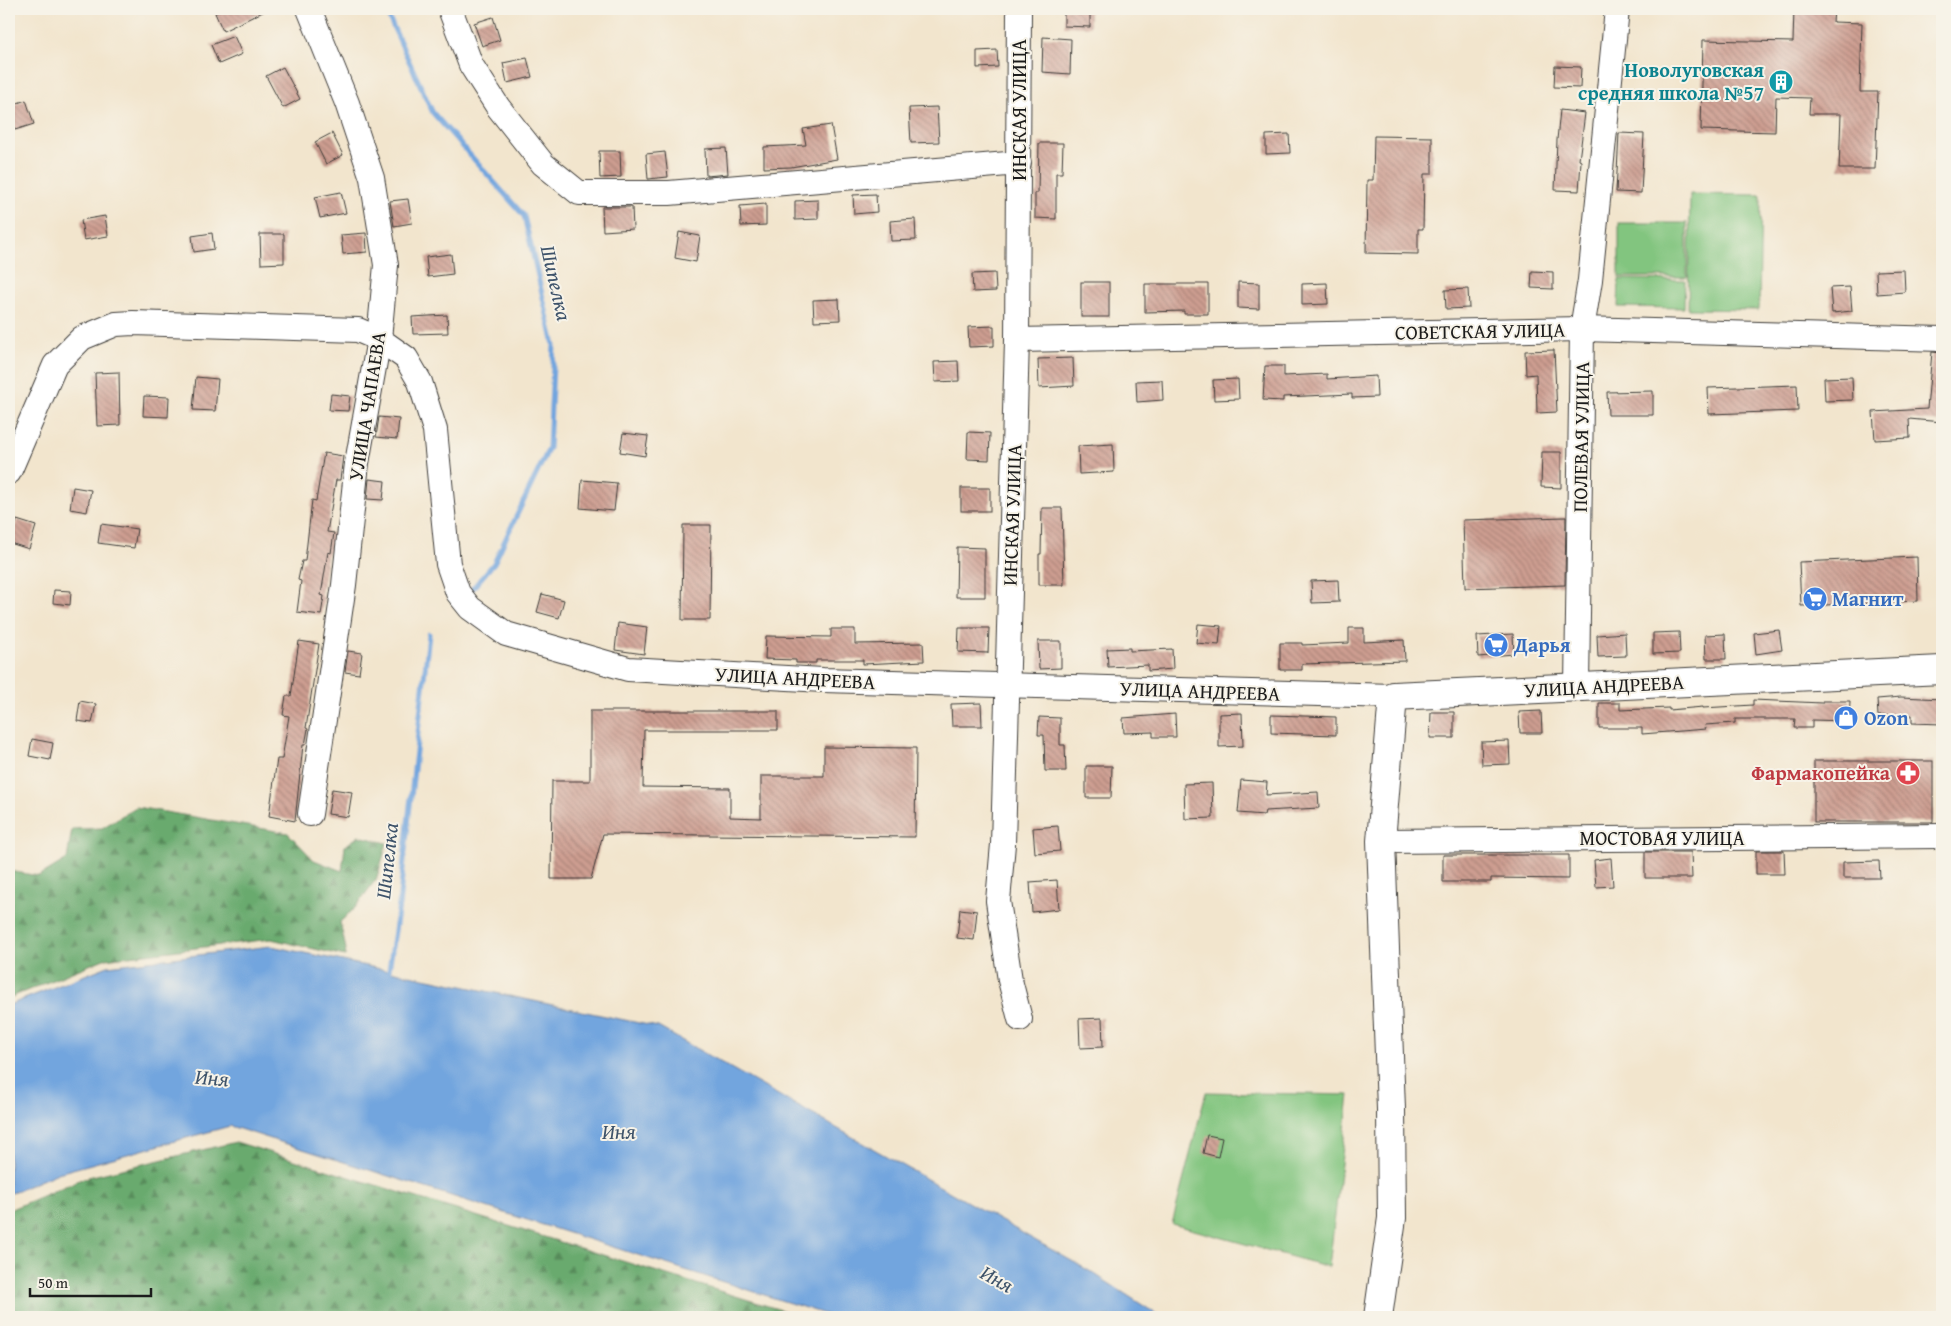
<svg xmlns="http://www.w3.org/2000/svg" width="1951" height="1326" viewBox="0 0 1951 1326" font-family="'Gentium Book Plus',serif">
	<style>
		.grass { fill: #82c57f; stroke: #4f704e }
		.forest { fill: url(#forest-firs); stroke: #426345 }
		.water { fill: #72a5de; stroke: #47607d }
		.lines { fill: none; stroke-linecap: round; stroke-linejoin: round }
		.stream { stroke: #72a5de; stroke-width: 5 }
		.building { fill: url(#building-back-hatch) }
		.minor-casing { stroke: #3c3a37; stroke-width: 26 }
		.major-casing { stroke: #3c3a37; stroke-width: 30 }
		.minor { stroke: #fff; stroke-width: 24 }
		.major { stroke: #fff; stroke-width: 28 }
		.labels { text-anchor: middle; stroke-width: 4; stroke-linejoin: round; paint-order: stroke }
		.culture-label { font-size: 20px; font-weight: bold; fill: #0d838f; stroke: #f7f3e8; text-anchor: end }
		.street-label { font-size: 20px; fill: #1c1c1c; stroke: #f7f3e8 }
		.shop-label { font-size: 20px; font-weight: bold; fill: #366cbe; stroke: #f7f3e8; text-anchor: start }
		.health-label { font-size: 20px; font-weight: bold; fill: #be3a42; stroke: #f7f3e8; text-anchor: end }
		.water-label { font-size: 21px; font-style: italic; fill: #3e536a; stroke: #f7f3e8 }
	</style>
	<defs>
		<pattern id="forest-firs" width="22" height="20" patternUnits="userSpaceOnUse" patternTransform="scale(1.25)"><rect width="22" height="20" fill="#69aa6e"/><path d="M5 1l3.5 6h-7zM16 11l3.5 6h-7z" fill="#568a5a"/></pattern>
		<pattern id="building-back-hatch" width="6" height="6" patternUnits="userSpaceOnUse" patternTransform="scale(1.25)"><rect width="6" height="6" fill="#ce9e91"/><path d="M-1 5l2 2M0 0l6 6M5-1l2 2" fill="none" stroke="#a68076"/></pattern>
	</defs>
	<rect width="100%" height="100%" fill="#f7f3e8"/>
	<filter id="ink" filterUnits="userSpaceOnUse"><feTurbulence type="fractalNoise" baseFrequency=".02" numOctaves="2"/><feDisplacementMap in="SourceGraphic" scale="10" xChannelSelector="R" yChannelSelector="G"/><feConvolveMatrix kernelMatrix="1 2 1 2 8 2 1 2 1" color-interpolation-filters="sRGB"/></filter>
	<filter id="wash" filterUnits="userSpaceOnUse"><feTurbulence type="fractalNoise" baseFrequency=".0096" numOctaves="4" result="noise"/><feDisplacementMap in="SourceGraphic" scale="20" xChannelSelector="R" yChannelSelector="G"/><feGaussianBlur stdDeviation="1.12" result="paint"/><feColorMatrix in="noise" values="0 0 0 0 0 0 0 0 0 0 0 0 0 0 0 0 0 1.4 0 .05"/><feComposite in="paint" operator="in"/></filter>
	<g filter="url(#wash)">
		<rect width="100%" height="100%" fill="#f2e5cd"/>
		<g class="grass">
			<polygon points="1690,194 1761,195 1759,310 1688,309"/>
			<rect x="1619" y="223" width="68" height="54"/>
			<polygon points="1619,279 1685,280 1684,308 1618,307"/>
			<polygon points="1206,1092 1349,1095 1329,1267 1172,1224"/>
		</g>
		<g class="forest">
			<polygon points="136,807 288,833 314,860 342,871 345,846 359,836 387,843 377,878 355,908 340,922 346,949 345,956 271,939 104,959 9,998 9,871 39,876 67,859 72,829 102,828"/>
			<polygon points="236,1142 804,1317 9,1317 9,1210 84,1178"/>
		</g>
		<polygon class="water" points="271,946 658,1027 1093,1273 1161,1317 834,1317 230,1126 58,1173 9,1194 9,1005 108,966"/>
		<g class="lines">
			<g class="stream">
				<polyline points="385,9 433,113 524,216 554,345 549,448 494,563 472,589"/>
				<polyline points="388,976 399,905 429,634"/>
			</g>
		</g>
		<g id="blocks">
			<g class="building">
				<polygon points="224,9 269,9 223,31 215,13"/>
				<polygon points="1064,9 1090,9 1090,27 1064,26"/>
				<polygon points="1794,9 1834,9 1833,22 1862,23 1860,92 1878,92 1875,169 1839,169 1841,114 1809,114 1810,98 1776,97 1775,132 1701,130 1703,40 1793,42"/>
				<polygon points="493,17 500,40 482,46 474,23"/>
				<polygon points="234,36 242,54 219,64 211,45"/>
				<polygon points="1043,37 1071,39 1070,74 1042,72"/>
				<polygon points="997,50 998,67 977,68 977,51"/>
				<polygon points="527,58 532,77 507,83 503,63"/>
				<polygon points="1555,66 1581,67 1580,88 1554,87"/>
				<polygon points="283,67 300,99 283,108 266,76"/>
				<polygon points="26,100 34,124 15,130 9,112 9,106"/>
				<polygon points="937,107 939,142 911,143 909,108"/>
				<polygon points="1560,110 1585,113 1579,160 1581,161 1579,191 1555,190 1557,140"/>
				<polygon points="831,125 837,159 791,167 764,168 764,147 806,145 803,129"/>
				<polygon points="332,133 343,155 326,164 315,142"/>
				<polygon points="1619,133 1644,134 1641,193 1616,192"/>
				<polygon points="1289,134 1290,153 1266,154 1266,135"/>
				<polygon points="1374,136 1432,137 1432,174 1424,174 1423,229 1418,229 1418,254 1366,253 1367,180 1373,180"/>
				<polygon points="1039,143 1063,143 1062,173 1056,173 1056,219 1035,218 1035,193 1038,193"/>
				<polygon points="726,148 728,174 706,176 705,149"/>
				<polygon points="599,151 620,151 621,177 600,178"/>
				<polygon points="665,152 668,177 648,179 646,154"/>
				<polygon points="341,192 346,213 320,218 315,197"/>
				<polygon points="876,194 877,212 854,214 853,195"/>
				<polygon points="408,199 412,223 394,226 390,201"/>
				<polygon points="818,200 818,219 795,220 795,201"/>
				<polygon points="766,204 766,225 741,226 740,206"/>
				<polygon points="602,207 632,207 633,229 603,231"/>
				<polygon points="105,216 108,236 84,240 81,220"/>
				<polygon points="915,219 916,240 891,241 890,221"/>
				<polygon points="679,232 700,236 696,262 675,258"/>
				<polygon points="212,233 214,249 194,252 192,236"/>
				<polygon points="366,233 367,252 343,254 341,235"/>
				<polygon points="260,234 284,234 284,263 261,264"/>
				<polygon points="451,254 453,274 428,277 426,257"/>
				<polygon points="1904,270 1905,292 1877,294 1876,271"/>
				<polygon points="1532,271 1553,272 1553,289 1531,288"/>
				<polygon points="995,273 996,291 973,292 972,274"/>
				<rect x="1081" y="282" width="28" height="35"/>
				<polygon points="1238,282 1259,283 1259,309 1238,308"/>
				<polygon points="1327,283 1328,304 1302,305 1302,284"/>
				<polygon points="1145,284 1208,284 1208,314 1184,314 1184,311 1145,312"/>
				<polygon points="1850,287 1852,311 1832,313 1830,288"/>
				<polygon points="1468,289 1469,308 1446,309 1445,290"/>
				<polygon points="839,299 840,320 814,321 813,300"/>
				<polygon points="447,315 448,333 413,334 412,317"/>
				<polygon points="994,326 994,346 969,347 968,327"/>
				<polygon points="1554,350 1557,412 1537,413 1536,374 1526,375 1525,351"/>
				<polygon points="1932,352 1942,353 1942,422 1909,419 1910,438 1875,440 1873,412 1927,409"/>
				<polygon points="1073,358 1074,386 1039,388 1038,359"/>
				<polygon points="958,361 959,381 935,382 934,362"/>
				<polygon points="1265,366 1284,366 1284,376 1327,374 1327,379 1376,376 1377,397 1352,398 1352,394 1283,397 1283,401 1263,400"/>
				<polygon points="119,372 120,425 97,426 95,373"/>
				<polygon points="196,377 218,379 215,411 193,410"/>
				<polygon points="1852,377 1853,400 1825,401 1824,378"/>
				<polygon points="1238,379 1239,399 1214,400 1213,380"/>
				<polygon points="1162,380 1163,400 1137,402 1136,381"/>
				<polygon points="1797,385 1798,411 1709,414 1708,388"/>
				<polygon points="1653,391 1653,415 1608,415 1607,392"/>
				<polygon points="331,394 350,396 348,411 329,410"/>
				<polygon points="144,396 169,397 168,417 143,416"/>
				<polygon points="379,417 399,419 397,439 376,437"/>
				<polygon points="968,432 990,433 989,460 967,459"/>
				<polygon points="623,433 648,436 645,456 620,452"/>
				<polygon points="1113,444 1114,472 1079,474 1078,446"/>
				<polygon points="1542,452 1561,452 1561,488 1541,487"/>
				<polygon points="324,453 343,456 340,480 336,480 327,532 334,533 331,553 328,552 321,595 324,596 321,615 297,612 301,581 298,580 302,561 305,561 312,500 316,501"/>
				<polygon points="369,479 385,481 383,500 367,499"/>
				<polygon points="582,480 617,483 614,511 580,508"/>
				<polygon points="73,487 91,490 87,512 70,509"/>
				<rect x="961" y="488" width="29" height="23"/>
				<polygon points="1042,508 1062,508 1064,585 1039,585 1039,554 1041,554"/>
				<polygon points="1566,517 1565,585 1465,588 1463,520"/>
				<polygon points="17,520 36,526 29,549 10,543"/>
				<polygon points="101,524 137,529 134,548 98,543"/>
				<polygon points="683,525 711,525 710,620 682,620"/>
				<polygon points="957,547 985,548 985,597 956,597"/>
				<polygon points="1917,557 1918,601 1801,606 1799,562"/>
				<polygon points="1338,580 1339,602 1312,603 1311,581"/>
				<polygon points="54,590 71,591 70,605 53,603"/>
				<polygon points="542,594 564,600 559,618 537,612"/>
				<polygon points="618,623 647,627 644,654 615,650"/>
				<polygon points="1198,624 1221,626 1219,645 1196,643"/>
				<polygon points="959,628 989,628 988,653 958,652"/>
				<polygon points="1349,628 1364,628 1364,642 1404,640 1405,661 1302,664 1302,670 1280,670 1280,643 1302,643 1302,645 1349,643"/>
				<polygon points="831,629 855,629 855,644 923,643 924,661 863,664 863,660 816,660 816,663 796,663 796,660 765,659 766,636 831,637"/>
				<polygon points="1779,630 1782,650 1756,654 1754,633"/>
				<polygon points="1679,632 1680,653 1653,654 1653,633"/>
				<polygon points="1625,633 1626,656 1598,657 1597,635"/>
				<polygon points="1513,634 1514,654 1478,657 1477,636"/>
				<polygon points="1725,634 1726,659 1706,659 1705,635"/>
				<polygon points="299,641 319,644 306,728 308,729 305,745 303,745 295,821 269,816 277,759 282,759 289,716 283,715 286,696 291,696"/>
				<polygon points="1038,641 1061,641 1061,668 1039,669"/>
				<polygon points="1130,648 1130,651 1172,649 1173,669 1148,671 1148,665 1108,667 1107,649"/>
				<polygon points="348,651 362,653 359,674 345,672"/>
				<polygon points="1901,697 1942,699 1942,724 1912,723 1912,715 1878,716 1877,699"/>
				<polygon points="1753,700 1822,703 1822,701 1850,701 1849,721 1812,720 1812,728 1794,728 1795,719 1735,719 1735,723 1705,725 1706,729 1642,734 1642,728 1599,728 1599,703 1620,703 1620,710 1669,708 1669,710 1703,707 1703,708 1753,705"/>
				<polygon points="80,701 96,704 92,723 77,721"/>
				<polygon points="981,703 982,726 952,726 951,704"/>
				<polygon points="590,711 778,711 778,730 644,730 643,787 730,788 730,817 761,818 761,776 824,776 824,747 916,748 915,837 603,834 591,879 551,879 552,781 590,781"/>
				<polygon points="1541,711 1542,733 1520,733 1519,712"/>
				<polygon points="1431,712 1454,712 1454,738 1430,738"/>
				<polygon points="1242,713 1243,746 1219,747 1219,714"/>
				<polygon points="1175,714 1176,737 1153,737 1153,732 1124,733 1123,718"/>
				<polygon points="1271,715 1336,717 1336,735 1271,733"/>
				<polygon points="1039,717 1060,718 1060,745 1065,745 1066,771 1045,771 1044,735 1038,735"/>
				<polygon points="32,739 53,743 50,760 29,756"/>
				<polygon points="1509,741 1510,764 1482,765 1481,742"/>
				<rect x="1814" y="761" width="119" height="61"/>
				<polygon points="1086,766 1112,766 1111,798 1086,798"/>
				<polygon points="1241,780 1267,782 1266,795 1318,792 1319,808 1265,811 1264,815 1238,813"/>
				<polygon points="1212,783 1213,818 1185,819 1184,784"/>
				<polygon points="332,789 352,792 348,817 328,814"/>
				<polygon points="1058,826 1060,851 1035,853 1033,828"/>
				<polygon points="1756,851 1784,851 1785,874 1756,874"/>
				<polygon points="1645,852 1691,852 1692,878 1645,878"/>
				<polygon points="1443,855 1569,855 1569,879 1491,878 1491,882 1443,882"/>
				<polygon points="1611,858 1613,886 1596,887 1594,860"/>
				<polygon points="1879,861 1880,878 1843,878 1843,862"/>
				<polygon points="1057,880 1059,909 1032,912 1030,882"/>
				<polygon points="960,909 977,911 974,940 957,938"/>
				<polygon points="1102,1018 1103,1047 1080,1048 1079,1019"/>
				<polygon points="1207,1135 1222,1138 1218,1157 1203,1153"/>
			</g>
		</g>
	</g>
	<g filter="url(#ink)">
		<use href="#blocks" fill-opacity="0" stroke="#3c3a37" stroke-width="1"/>
		<g class="lines">
			<defs>
				<g id="minor">
					<polyline points="309,9 347,103 372,178 386,265 379,339 357,463 344,585 310,814"/>
					<polyline points="450,9 471,65 498,107 543,164 579,193 669,193 1019,163"/>
					<polyline points="1019,9 1017,340 1003,844 998,901 1010,980 1020,1019"/>
					<polyline points="1017,340 1582,329 1942,339"/>
					<polyline points="9,472 55,365 82,338 116,324 133,323 358,330 379,339 406,358 420,382 435,430 448,564 458,593 470,608 506,634 628,669 823,680 1393,696"/>
					<polyline points="1577,687 1582,329 1590,280 1617,9"/>
					<polyline points="1381,841 1942,836"/>
				</g>
				<polyline id="major" points="1378,1317 1392,1218 1391,1109 1381,841 1393,696 1942,670"/>
			</defs>
			<use href="#minor" class="minor-casing"/>
			<use href="#major" class="major-casing"/>
			<use href="#minor" class="minor"/>
			<use href="#major" class="major"/>
		</g>
	</g>
	<defs>
		<symbol id="building-disc" viewBox="-11 -11 22 22"><circle r="9.5" fill="#0f9aa8" stroke="#f7f3e8"/><path d="M-4-6H4V6H1V3H-1V6H-4ZM-2.5-4.3h1.7v1.8h-1.7ZM.8-4.3h1.7v1.8H.8ZM-2.5-1h1.7V.8h-1.7ZM.8-1h1.7V.8H.8Z" fill="#fff"/></symbol>
		<symbol id="supermarket-disc" viewBox="-11 -11 22 22"><circle r="9.5" fill="#3f7fe0" stroke="#f7f3e8"/><path d="M-6-5.5h2.5l.6 2H6L4.5 2H-2.5L-4.4-4H-6ZM-1.5 3.2a1.3 1.3 0 1 0 .1 0ZM3 3.2a1.3 1.3 0 1 0 .1 0Z" fill="#fff"/></symbol>
		<symbol id="shop-disc" viewBox="-11 -11 22 22"><circle r="9.5" fill="#3f7fe0" stroke="#f7f3e8"/><path d="M-5-2.5h2.3a2.7 3.5 0 0 1 5.4 0H5L5.5 6h-11ZM-1.5-2.5h3a1.5 2.3 0 0 0-3 0Z" fill="#fff"/></symbol>
		<symbol id="pharmacy-disc" viewBox="-11 -11 22 22"><circle r="9.5" fill="#e0444e" stroke="#f7f3e8"/><path d="M-2-6h4v4h4v4h-4v4h-4v-4h-4v-4h4Z" fill="#fff"/></symbol>
	</defs>
	<g fill-rule="evenodd">
		<use href="#building-disc" x="1767" y="68" width="28" height="28"/>
		<use href="#supermarket-disc" x="1801" y="585" width="28" height="28"/>
		<use href="#supermarket-disc" x="1482" y="631" width="28" height="28"/>
		<use href="#shop-disc" x="1832" y="704" width="28" height="28"/>
		<use href="#pharmacy-disc" x="1894" y="759" width="28" height="28"/>
	</g>
	<g class="labels">
		<g class="culture-label">
			<text x="1764" y="77">Новолуговская<tspan x="1764" dy="23">средняя школа №57</tspan></text>
		</g>
		<g class="street-label">
			<text transform="translate(1019 110) rotate(-90)" y="7">ИНСКАЯ УЛИЦА</text>
			<text transform="translate(1480 331) rotate(-1)" y="7">СОВЕТСКАЯ УЛИЦА</text>
			<text transform="translate(367 406) rotate(-81)" y="7">УЛИЦА ЧАПАЕВА</text>
			<text transform="translate(1581 437) rotate(-89)" y="7">ПОЛЕВАЯ УЛИЦА</text>
			<text transform="translate(1012 515) rotate(-88)" y="7">ИНСКАЯ УЛИЦА</text>
			<text transform="translate(795 678) rotate(3)" y="7">УЛИЦА АНДРЕЕВА</text>
			<text transform="translate(1604 686) rotate(-3)" y="7">УЛИЦА АНДРЕЕВА</text>
			<text transform="translate(1200 691) rotate(2)" y="7">УЛИЦА АНДРЕЕВА</text>
			<text x="1662" y="845">МОСТОВАЯ УЛИЦА</text>
		</g>
		<g class="shop-label">
			<text x="1832" y="606">Магнит</text>
			<text x="1514" y="652">Дарья</text>
			<text x="1864" y="725">Ozon</text>
		</g>
		<g class="health-label">
			<text x="1890" y="780">Фармакопейка</text>
		</g>
		<g class="water-label">
			<text transform="translate(556 283) rotate(77)" y="7">Шипелка</text>
			<text transform="translate(387 861) rotate(-84)" y="7">Шипелка</text>
			<text transform="translate(212 1078) rotate(5)" y="7">Иня</text>
			<text x="619" y="1139">Иня</text>
			<text transform="translate(997 1279) rotate(29)" y="7">Иня</text>
		</g>
	</g>
	<rect width="1951" height="1326" fill="none" stroke="#f7f3e8" stroke-width="30"/>
	<path d="M30 1288v8h121v-8" fill="none" stroke="#1c1c1c" stroke-width="2.5"/>
	<text x="38" y="1288" font-size="15" fill="#1c1c1c" stroke="#f7f3e8" stroke-width="4" paint-order="stroke">50 m</text>
</svg>
